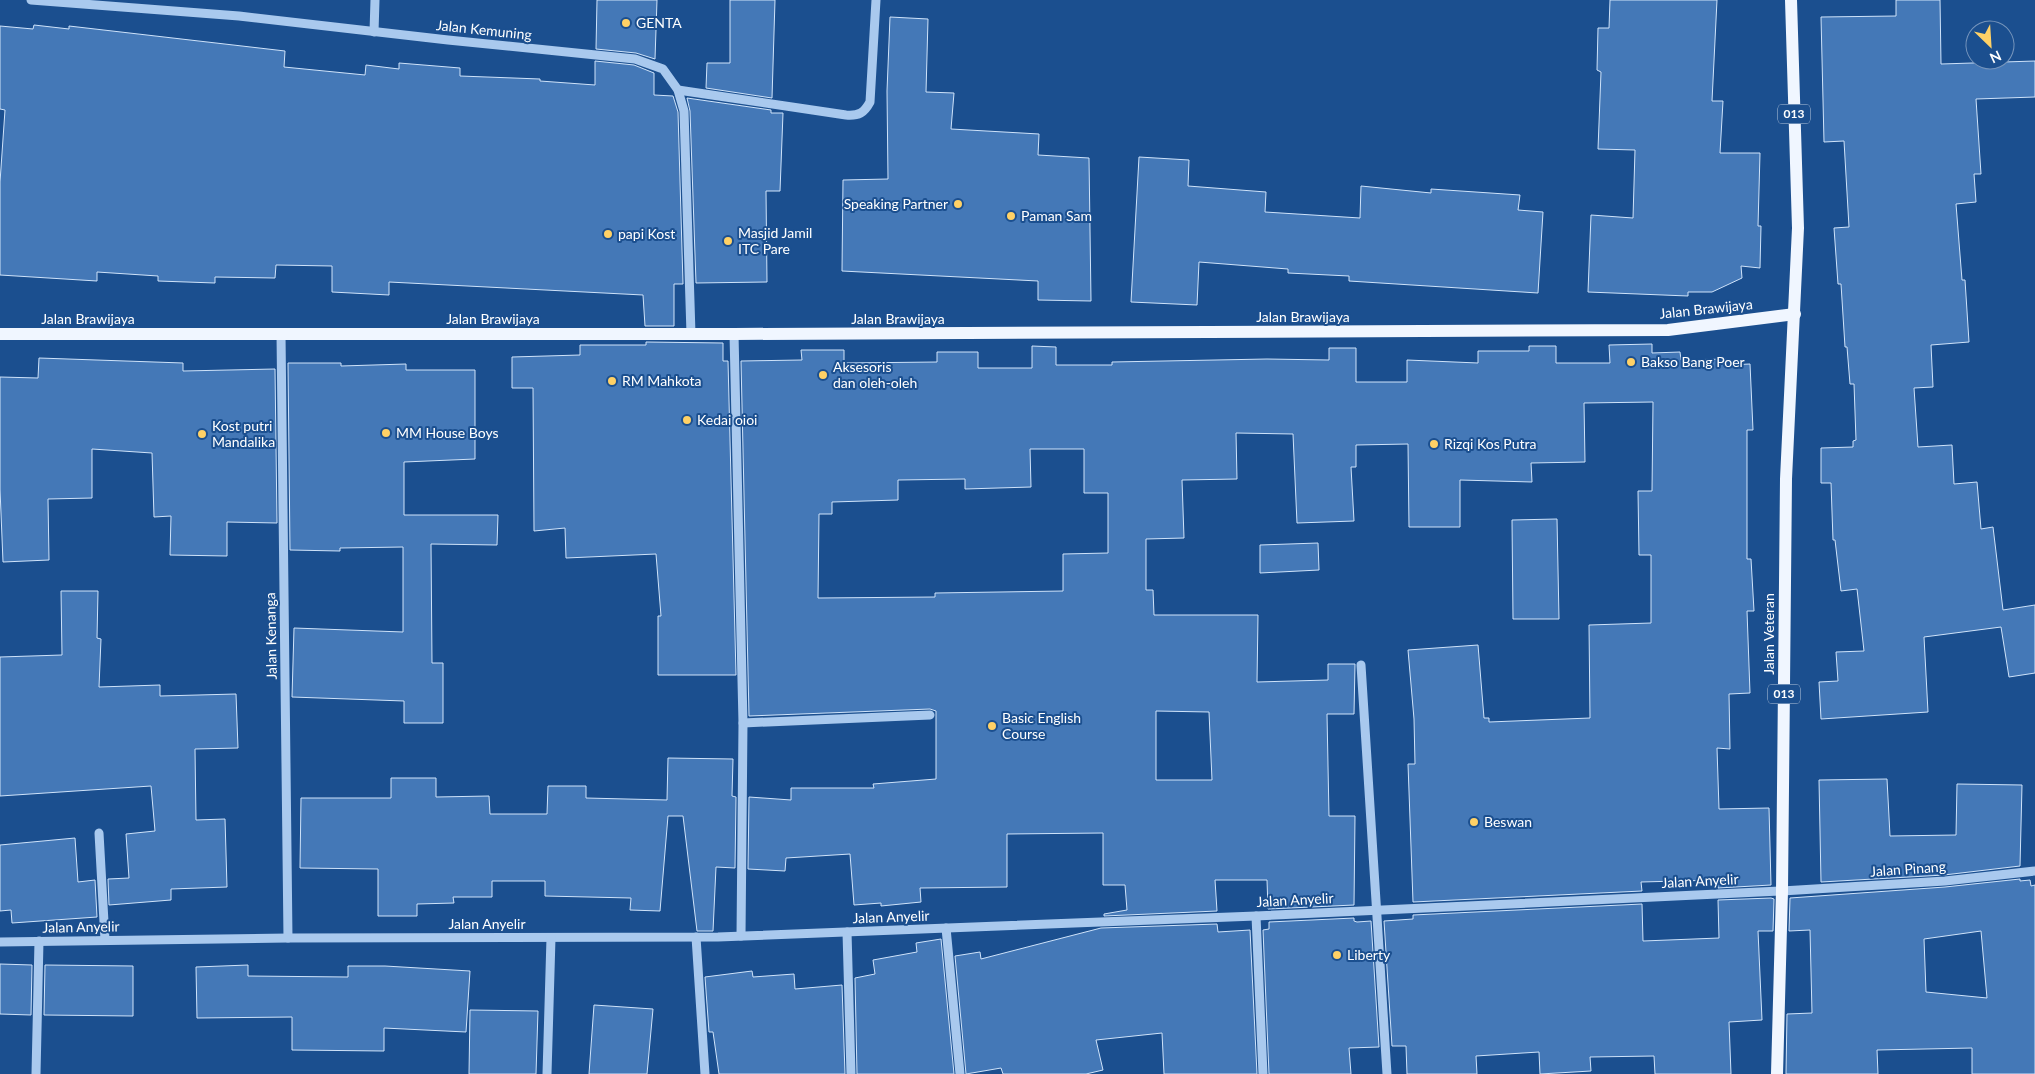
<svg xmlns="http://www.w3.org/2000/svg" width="2035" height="1074" viewBox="0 0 2035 1074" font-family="Lato,sans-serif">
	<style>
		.building { fill: #4478b7; stroke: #cfe3fa; fill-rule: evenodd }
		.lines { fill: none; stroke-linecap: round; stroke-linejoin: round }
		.minor { stroke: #a9c9ee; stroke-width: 9 }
		.major { stroke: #f0f6ff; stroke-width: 12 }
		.poi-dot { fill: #ffd166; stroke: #1b4f8f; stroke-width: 2 }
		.labels { text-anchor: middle; stroke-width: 4; stroke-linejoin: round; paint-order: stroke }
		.shield { fill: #1b4f8f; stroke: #bbcadd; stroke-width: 1 }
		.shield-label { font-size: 12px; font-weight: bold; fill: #fff }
		.poi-label { font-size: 14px; fill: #fff; stroke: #1b4f8f; text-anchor: start }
		.street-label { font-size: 14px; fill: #fff; stroke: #1b4f8f }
	</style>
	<rect width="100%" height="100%" fill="#1b4f8f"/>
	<g class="building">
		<polygon points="597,0 657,0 655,59 636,53 596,49"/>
		<polygon points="730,0 775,0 772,98 706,88 707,63 730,63"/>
		<polygon points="1610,0 1717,0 1712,101 1723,101 1720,153 1760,153 1758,226 1761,226 1760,268 1741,266 1742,278 1712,292 1688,292 1688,296 1588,292 1591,215 1633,218 1635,150 1598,149 1601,72 1597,70 1598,28 1609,28"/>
		<polygon points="1896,0 1940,0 1941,64 2035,61 2035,97 1976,99 1981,174 1974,174 1976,202 1956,204 1962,280 1965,280 1969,342 1931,345 1933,387 1914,388 1918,447 1952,445 1954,484 1977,482 1981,529 1993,527 2003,610 2035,605 2035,673 2009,677 2001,627 1924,637 1928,712 1821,719 1819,682 1838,681 1836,652 1864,651 1857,589 1841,591 1835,540 1833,540 1831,483 1821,483 1821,448 1853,447 1853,441 1856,440 1854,384 1850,384 1847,347 1845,347 1841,284 1838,284 1834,228 1849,227 1844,141 1824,142 1821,17 1896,16"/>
		<polygon points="890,17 928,19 926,92 954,93 951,129 1039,134 1038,155 1089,158 1091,301 1038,300 1038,281 842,271 843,180 888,179 887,91"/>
		<polygon points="34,25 69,29 69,26 285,51 284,67 365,75 366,65 399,69 399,63 460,68 460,76 540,79 540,81 595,85 595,61 634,65 654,73 654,95 673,96 678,112 683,284 674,284 674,326 645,326 643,295 389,282 389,295 332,292 332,266 276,265 275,278 215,277 215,283 158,281 158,276 97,272 97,281 0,275 0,182 5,110 0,109 0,26 33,29"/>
		<polygon points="687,98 771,110 771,113 783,113 780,191 766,191 767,282 696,283 690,111"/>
		<polygon points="1139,157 1189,160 1188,186 1266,192 1265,212 1360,218 1361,186 1431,193 1431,189 1520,195 1518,210 1543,212 1538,293 1349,281 1349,276 1288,273 1288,269 1199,262 1197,305 1131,302"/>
		<polygon points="646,342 723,343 723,361 728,361 736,675 658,675 658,616 661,616 656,554 566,558 565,528 534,531 533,388 512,388 512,357 580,355 580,345 646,345"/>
		<path d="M 1652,344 L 1652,353 L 1680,352 L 1681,360 L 1726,359 L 1726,365 L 1750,364 L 1753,430 L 1747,430 L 1747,559 L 1751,559 L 1754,611 L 1747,611 L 1750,693 L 1729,694 L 1730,749 L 1717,748 L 1719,809 L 1769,808 L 1771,885 L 1718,888 L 1718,880 L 1641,882 L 1642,891 L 1413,902 L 1408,764 L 1415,764 L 1414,719 L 1408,650 L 1478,645 L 1484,718 L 1489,718 L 1489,722 L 1590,718 L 1589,625 L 1651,623 L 1651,555 L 1639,555 L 1638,491 L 1652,491 L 1653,402 L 1584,403 L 1585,462 L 1531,463 L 1532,482 L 1460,480 L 1460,527 L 1409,527 L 1408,444 L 1356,445 L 1356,467 L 1351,467 L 1354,521 L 1297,523 L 1293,434 L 1236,433 L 1237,479 L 1182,480 L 1184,538 L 1146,539 L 1146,590 L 1153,590 L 1154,615 L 1258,615 L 1257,682 L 1328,680 L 1328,664 L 1355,664 L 1354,714 L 1327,714 L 1329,816 L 1355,816 L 1354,905 L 1268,909 L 1267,880 L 1215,880 L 1217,911 L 1104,916 L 1104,914 L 1127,910 L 1125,885 L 1103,885 L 1103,833 L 1007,834 L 1007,887 L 920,888 L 921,902 L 881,906 L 881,903 L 854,905 L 850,854 L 786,858 L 785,871 L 748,869 L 749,797 L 791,800 L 791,788 L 874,788 L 873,784 L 936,779 L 936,711 L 930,709 L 749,716 L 741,361 L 802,360 L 801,350 L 844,350 L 844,363 L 937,362 L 937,352 L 978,352 L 978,368 L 1032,368 L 1032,346 L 1056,347 L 1056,365 L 1112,365 L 1112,362 L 1267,359 L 1329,360 L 1329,348 L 1356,348 L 1356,382 L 1407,382 L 1407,360 L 1478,363 L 1478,351 L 1529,351 L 1529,346 L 1556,346 L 1556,363 L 1610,363 L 1609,345 ZM 1030,449 L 1084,449 L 1084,493 L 1108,493 L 1108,553 L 1063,554 L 1063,591 L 935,593 L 935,597 L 818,598 L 819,514 L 832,514 L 832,502 L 898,500 L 898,480 L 965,479 L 965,489 L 1031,487 ZM 1156,711 L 1209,712 L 1212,780 L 1156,780 Z"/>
		<polygon points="39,358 183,363 183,371 275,369 277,523 227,522 227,556 170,555 171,516 154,517 152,453 92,449 92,498 48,499 49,560 3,562 0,489 0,377 38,378"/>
		<polygon points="288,363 341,363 341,366 406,364 406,370 475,370 475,459 404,462 404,515 498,515 497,545 431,544 432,663 443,663 443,723 404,723 404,701 292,697 294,628 403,632 403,547 340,548 340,551 290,550"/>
		<polygon points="1557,519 1559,619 1513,619 1512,520"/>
		<polygon points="1318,543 1319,570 1260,573 1260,545"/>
		<polygon points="61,591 98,591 97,638 101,639 99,687 160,685 160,696 236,694 238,748 195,749 196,820 225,819 227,887 171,889 171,900 109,905 108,879 129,878 126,834 155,831 151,786 0,796 0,657 62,655"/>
		<polygon points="668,758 733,759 732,796 736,797 735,868 716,867 713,931 697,931 683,816 668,816 660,911 630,910 631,898 545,896 545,881 492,881 492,897 453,897 454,903 417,904 417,916 378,916 378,869 300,868 301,798 391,798 391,778 436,778 436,797 489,796 490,814 547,814 548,786 586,786 586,798 667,800"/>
		<polygon points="1887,779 1890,836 1956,835 1957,784 2022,785 2020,866 1944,875 1821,882 1819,780"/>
		<polygon points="75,838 78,882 95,880 97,917 12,923 11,910 0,911 0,845"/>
		<path d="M 2020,879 L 2020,881 L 2030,880 L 2031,886 L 2035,885 L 2035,1074 L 1972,1074 L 1972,1048 L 1877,1050 L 1878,1074 L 1786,1074 L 1787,1014 L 1812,1013 L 1810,930 L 1789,931 L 1790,898 L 1945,887 ZM 1981,931 L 1987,998 L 1926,992 L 1924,939 Z"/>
		<polygon points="1771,898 1774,899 1773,931 1758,931 1762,1020 1729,1022 1731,1074 1655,1074 1654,1056 1590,1057 1591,1071 1540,1074 1539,1052 1476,1056 1477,1074 1407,1074 1406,1046 1392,1046 1384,921 1413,919 1413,915 1642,904 1643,941 1719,938 1718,900"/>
		<polygon points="1354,918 1354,921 1357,922 1371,921 1379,1047 1349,1048 1351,1074 1269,1074 1263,930 1269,929 1269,922"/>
		<polygon points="1217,924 1218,932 1250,930 1257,1074 1164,1074 1162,1033 1096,1040 1103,1070 1086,1074 1003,1074 1001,1068 966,1074 955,956 980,952 981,959 1101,928"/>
		<polygon points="941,939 954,1074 857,1074 855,978 875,974 873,960 917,952 916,943"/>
		<polygon points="0,964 32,965 31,1015 0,1014"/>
		<polygon points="45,965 133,966 133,1016 44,1015"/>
		<polygon points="248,965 248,976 348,977 348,966 385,966 470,971 466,1032 384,1028 384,1051 292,1050 292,1017 197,1018 196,967"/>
		<polygon points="752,971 753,977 794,974 795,989 842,985 845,1074 719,1074 713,1032 709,1032 705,977"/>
		<polygon points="594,1005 653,1009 647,1074 589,1074"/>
		<polygon points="470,1010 538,1011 536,1074 469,1074"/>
	</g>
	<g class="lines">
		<g class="minor">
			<polyline points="31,0 239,16 448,40 635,59 663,69 678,90 684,111 691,334"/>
			<polyline points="374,32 375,0"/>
			<path d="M 678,90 L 846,115 C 859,116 864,113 870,102 L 876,0"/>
			<polyline points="281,334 288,938"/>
			<polyline points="734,334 743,723 741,936"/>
			<polyline points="1361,665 1387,1074"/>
			<polyline points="743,723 930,715"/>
			<polyline points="99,833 105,940"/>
			<polyline points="1256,916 1263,1074"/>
			<polyline points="946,928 960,1074"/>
			<polyline points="847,932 851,1074"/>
			<polyline points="696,937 705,1074"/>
			<polyline points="0,942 288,938 718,937 1256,916 1782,891 1945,881 2035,871"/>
			<polyline points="36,1074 39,941"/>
			<polyline points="547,1074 551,938"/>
		</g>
		<g class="major">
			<polyline points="0,334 734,334 1668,330 1795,314"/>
			<polyline points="1777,1074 1782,891 1786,479 1798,228 1791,0"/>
		</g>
	</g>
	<g class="poi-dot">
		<circle cx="626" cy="23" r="5"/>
		<circle cx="958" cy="204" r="5"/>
		<circle cx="1011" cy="216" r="5"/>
		<circle cx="608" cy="234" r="5"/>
		<circle cx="728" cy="241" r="5"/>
		<circle cx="1631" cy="362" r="5"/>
		<circle cx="823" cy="375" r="5"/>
		<circle cx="612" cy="381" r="5"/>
		<circle cx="687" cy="420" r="5"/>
		<circle cx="386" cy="433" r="5"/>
		<circle cx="202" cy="434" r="5"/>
		<circle cx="1434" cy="444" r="5"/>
		<circle cx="992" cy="726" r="5"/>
		<circle cx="1474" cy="822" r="5"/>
		<circle cx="1337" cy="955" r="5"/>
	</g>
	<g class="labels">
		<g class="shield">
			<rect x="1778" y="104.5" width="32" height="19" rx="4"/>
			<rect x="1768" y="684.5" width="32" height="19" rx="4"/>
		</g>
		<g class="shield-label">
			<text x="1794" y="118">013</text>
			<text x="1784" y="698">013</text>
		</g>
		<g class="poi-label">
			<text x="636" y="28">GENTA</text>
			<text x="948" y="209" text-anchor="end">Speaking Partner</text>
			<text x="1021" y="221">Paman Sam</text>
			<text x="738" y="238">Masjid Jamil<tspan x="738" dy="16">ITC Pare</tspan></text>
			<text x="618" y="239">papi Kost</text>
			<text x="1641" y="367">Bakso Bang Poer</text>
			<text x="833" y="372">Aksesoris<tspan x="833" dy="16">dan oleh-oleh</tspan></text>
			<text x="622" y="386">RM Mahkota</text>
			<text x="697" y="425">Kedai oioi</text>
			<text x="212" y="431">Kost putri<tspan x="212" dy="16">Mandalika</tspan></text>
			<text x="396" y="438">MM House Boys</text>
			<text x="1444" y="449">Rizqi Kos Putra</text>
			<text x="1002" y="723">Basic English<tspan x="1002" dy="16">Course</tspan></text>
			<text x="1484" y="827">Beswan</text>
			<text x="1347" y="960">Liberty</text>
		</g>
		<g class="street-label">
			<text transform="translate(484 30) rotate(6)" y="5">Jalan Kemuning</text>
			<text transform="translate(1706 309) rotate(-6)" y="5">Jalan Brawijaya</text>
			<text x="1303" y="322">Jalan Brawijaya</text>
			<text x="88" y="324">Jalan Brawijaya</text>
			<text x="493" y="324">Jalan Brawijaya</text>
			<text x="898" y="324">Jalan Brawijaya</text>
			<text transform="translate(1769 634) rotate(-90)" y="5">Jalan Veteran</text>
			<text transform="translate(271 636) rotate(-91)" y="5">Jalan Kenanga</text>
			<text transform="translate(1908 869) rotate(-4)" y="5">Jalan Pinang</text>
			<text transform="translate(1700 881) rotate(-3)" y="5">Jalan Anyelir</text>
			<text transform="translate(1295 900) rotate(-3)" y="5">Jalan Anyelir</text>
			<text transform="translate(891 917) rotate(-2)" y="5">Jalan Anyelir</text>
			<text x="487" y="929">Jalan Anyelir</text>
			<text transform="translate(81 927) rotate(-1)" y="5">Jalan Anyelir</text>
		</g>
	</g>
	<g transform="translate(1990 45) rotate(155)"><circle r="24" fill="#1b4f8f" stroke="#7695bc"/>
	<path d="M0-4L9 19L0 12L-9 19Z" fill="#ffd166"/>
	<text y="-8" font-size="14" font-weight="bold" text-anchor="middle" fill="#ffffff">N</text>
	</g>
</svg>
